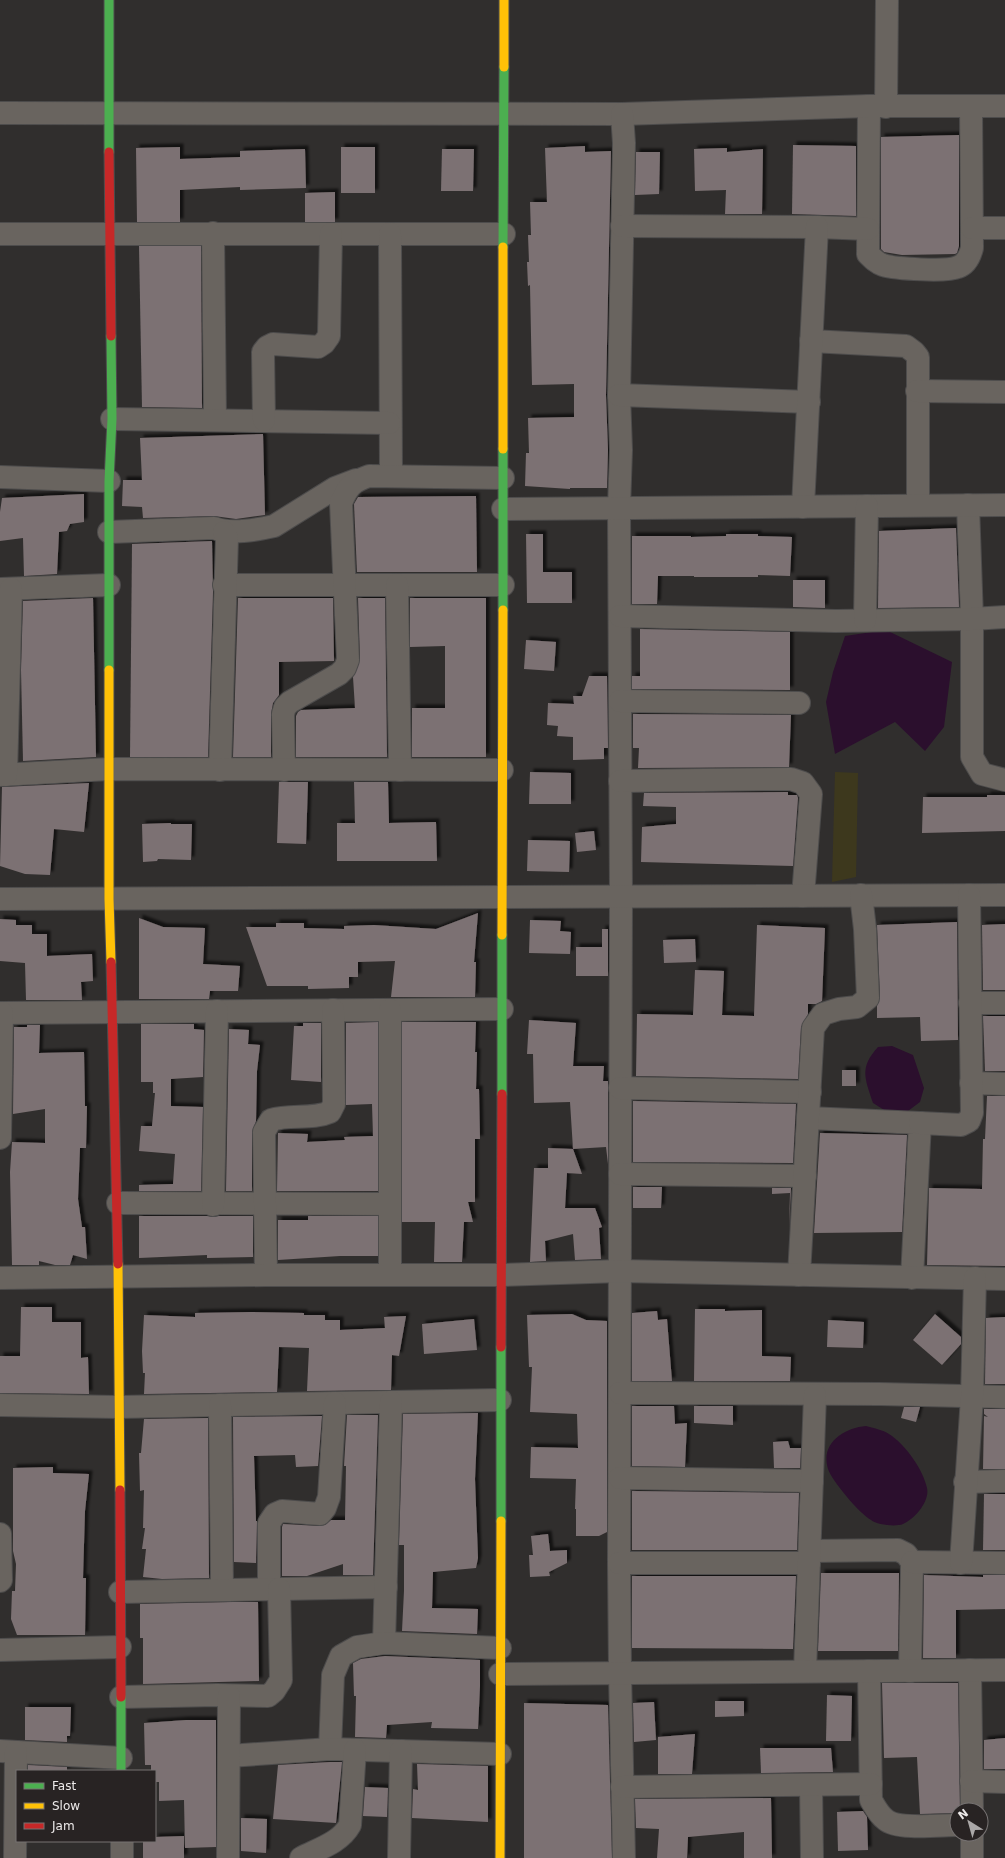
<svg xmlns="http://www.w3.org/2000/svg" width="1005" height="1858" viewBox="0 0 1005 1858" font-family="'DejaVu Sans',sans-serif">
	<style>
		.green { fill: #3d381d }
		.water { fill: #2b0f2d }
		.building { fill: #7c7173; filter: url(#shadow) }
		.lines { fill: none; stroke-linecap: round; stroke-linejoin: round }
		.street-casing { stroke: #4d4c4c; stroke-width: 24 }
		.fast-casing { stroke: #4d4c4c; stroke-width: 11 }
		.slow-casing { stroke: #4d4c4c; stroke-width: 11 }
		.jam-casing { stroke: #4d4c4c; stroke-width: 11 }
		.street { stroke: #69645f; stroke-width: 22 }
		.fast { stroke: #4caf50; stroke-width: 9 }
		.slow { stroke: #ffc107; stroke-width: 9 }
		.jam { stroke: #c62828; stroke-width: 9 }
	</style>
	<defs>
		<filter id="shadow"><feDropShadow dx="3.5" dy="-3.5" stdDeviation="1" flood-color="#0009"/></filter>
	</defs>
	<rect width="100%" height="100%" fill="#302e2d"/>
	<polygon class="green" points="835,772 858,773 856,877 832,882"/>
	<g class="water">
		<polygon points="886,630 952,662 944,727 925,751 895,722 835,754 826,702 833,672 845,636"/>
		<path d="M 892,1046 L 913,1055 L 924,1088 L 920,1102 L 904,1114 L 889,1113 L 873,1103 C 865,1078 859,1068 878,1047 Z"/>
		<path d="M 866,1426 C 873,1428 883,1430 889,1434 C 905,1444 923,1469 927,1488 C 930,1501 915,1519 903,1524 C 896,1527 877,1525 871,1520 C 860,1514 832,1481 828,1469 C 820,1443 844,1428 866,1426 Z"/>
	</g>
	<g class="building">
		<polygon points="959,135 959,246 957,253 955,254 902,255 884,252 881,249 881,137"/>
		<polygon points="793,145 856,146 856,216 792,214"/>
		<polygon points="585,146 585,152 611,151 606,395 608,450 607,488 570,488 570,489 525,486 526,453 529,453 528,418 574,417 574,384 532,385 530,285 528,286 527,262 529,262 528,235 531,235 530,202 547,202 545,148"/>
		<polygon points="180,147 180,159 240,157 240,151 305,149 306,188 240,190 240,187 180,190 180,222 137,222 136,148"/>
		<rect x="341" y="147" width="34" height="46"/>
		<polygon points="727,148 727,152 763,149 762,214 725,214 726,190 695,191 694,149"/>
		<polygon points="442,149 474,149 473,191 441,191"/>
		<polygon points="636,152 660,152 659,194 635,195"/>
		<polygon points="335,192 335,222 305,222 305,193"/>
		<polygon points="139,246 201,246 202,408 142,407"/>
		<polygon points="263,434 265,515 236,519 214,516 143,518 142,507 122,506 123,480 142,480 140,438"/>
		<polygon points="84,494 84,522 70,524 67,531 59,532 57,574 24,576 23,538 0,541 0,512 2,498"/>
		<polygon points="476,496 477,572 357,572 354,504 358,497"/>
		<polygon points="956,528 959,607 878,608 879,531"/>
		<polygon points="526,534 543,534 543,572 572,572 572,603 527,603"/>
		<polygon points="726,534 758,534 758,536 792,537 790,576 758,575 758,577 694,577 694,576 658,576 657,604 632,604 632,536 691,536 691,537 726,536"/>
		<polygon points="212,541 213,592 208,757 130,757 132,544"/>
		<polygon points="793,580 825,580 825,608 793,607"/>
		<polygon points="93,598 96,757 23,761 21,670 23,601"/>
		<polygon points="238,598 333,598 334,661 279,662 279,695 273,703 271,714 271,757 233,757"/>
		<polygon points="358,598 385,598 387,757 296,757 296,716 298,712 301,710 355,708 353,677 360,659"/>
		<polygon points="410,598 486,598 486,757 412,757 412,708 445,708 445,646 410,647"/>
		<polygon points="640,629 790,632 790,690 632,689 632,676 640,676"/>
		<polygon points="526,640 556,642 554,671 524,669"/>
		<polygon points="589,676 607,676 608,748 604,748 604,759 573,760 573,737 557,736 558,726 547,725 548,703 574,704 573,696 582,696"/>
		<polygon points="633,714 791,715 789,767 638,768 639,748 633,748"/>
		<polygon points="530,772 571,773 571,804 529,804"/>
		<polygon points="279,782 308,782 306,844 277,843"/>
		<polygon points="354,782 388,782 389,823 436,822 437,861 337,861 337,823 355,823"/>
		<polygon points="89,783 84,832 54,829 50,875 25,874 0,866 2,787"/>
		<polygon points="788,792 788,795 797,795 798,798 793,866 641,862 642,827 676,824 676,807 643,806 644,793"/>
		<polygon points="987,795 1005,795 1005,831 922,833 923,797 987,797"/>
		<polygon points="171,823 171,824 192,824 191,860 158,859 157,861 143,862 142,824"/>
		<polygon points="594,831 596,850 577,852 575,833"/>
		<polygon points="528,840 570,841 569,872 527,871"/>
		<polygon points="478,913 474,962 476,962 475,997 391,997 395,961 358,962 358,977 349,977 349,988 308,989 308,986 267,986 246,927 276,927 276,923 304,923 304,928 344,929 344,926 374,925 436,929"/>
		<polygon points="139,918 163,927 205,928 203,964 240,966 238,991 210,991 209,999 139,999"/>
		<polygon points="0,919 16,920 16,925 32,925 32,934 47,934 47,956 92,954 93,981 81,982 82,1000 26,1000 25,963 0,961"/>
		<polygon points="530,920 561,921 560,931 571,932 570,954 529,953"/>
		<polygon points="957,922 958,1040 921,1041 920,1017 877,1018 877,1006 880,997 877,925"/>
		<polygon points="1005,924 1005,990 983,990 982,925"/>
		<polygon points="757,925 825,928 822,1001 816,1004 808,1004 808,1014 801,1027 798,1079 636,1076 637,1014 693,1015 695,970 724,971 722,1015 754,1016"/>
		<polygon points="602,929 608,929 608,976 576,976 576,947 602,947"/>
		<polygon points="695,939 696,962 664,963 663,940"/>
		<polygon points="983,1016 1005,1016 1005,1071 985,1071"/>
		<polygon points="529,1020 576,1023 573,1066 604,1066 603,1081 608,1081 608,1164 606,1147 573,1149 570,1102 534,1103 533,1054 527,1054"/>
		<polygon points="378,1022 378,1191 277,1191 278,1133 308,1134 307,1142 345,1140 344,1137 373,1136 372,1104 346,1105 346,1023"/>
		<polygon points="402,1022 476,1022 475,1052 477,1052 476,1089 479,1089 480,1139 475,1139 475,1202 468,1202 473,1222 464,1222 462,1262 434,1262 435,1222 402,1222"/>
		<polygon points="303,1023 321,1023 321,1082 291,1080 294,1026 303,1026"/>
		<polygon points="141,1024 194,1024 194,1029 204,1030 203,1077 171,1079 171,1106 203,1107 201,1191 139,1191 139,1185 173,1184 175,1154 139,1151 141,1126 152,1126 155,1093 153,1093 153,1082 141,1082"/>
		<polygon points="27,1025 40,1025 39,1053 84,1052 85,1106 87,1106 86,1148 80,1148 78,1199 82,1227 85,1227 87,1259 73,1255 70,1265 55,1265 39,1261 39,1265 12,1265 10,1172 12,1142 45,1143 45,1109 13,1114 14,1027 27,1027"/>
		<polygon points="229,1029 249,1030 248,1044 260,1045 257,1071 256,1121 252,1132 252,1191 226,1191"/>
		<rect x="842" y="1070" width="14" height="16"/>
		<polygon points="987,1096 1005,1096 1005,1266 927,1265 929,1188 982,1189 983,1139 985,1139"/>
		<polygon points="633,1101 796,1104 793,1163 633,1162"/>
		<polygon points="820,1133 907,1135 902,1232 814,1233"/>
		<polygon points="548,1148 573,1149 582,1174 567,1173 565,1208 595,1208 602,1227 599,1228 601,1259 575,1260 573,1234 545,1241 546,1261 530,1262 534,1168 548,1168"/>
		<polygon points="633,1187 662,1187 661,1208 633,1208"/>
		<polygon points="772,1188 791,1188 789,1229 790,1193 772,1194"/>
		<polygon points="139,1216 207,1216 213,1217 219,1216 253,1216 253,1257 207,1258 207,1255 139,1258"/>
		<polygon points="308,1216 378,1216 378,1256 340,1256 278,1260 278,1220 308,1220"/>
		<polygon points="21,1307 52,1307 52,1322 81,1322 81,1358 88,1357 89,1394 0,1393 0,1356 20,1356"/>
		<polygon points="695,1309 725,1309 725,1311 762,1310 762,1356 791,1357 790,1381 694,1381"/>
		<polygon points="657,1311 658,1320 667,1319 672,1381 632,1381 632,1313"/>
		<polygon points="251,1312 304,1313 304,1315 325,1315 325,1320 340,1320 340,1330 385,1328 384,1317 406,1316 399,1356 392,1355 391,1390 307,1391 309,1348 279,1347 277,1392 144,1394 145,1373 143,1373 142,1351 144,1315 195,1317 195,1313"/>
		<polygon points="572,1314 586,1320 607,1321 607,1532 599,1536 576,1536 576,1509 575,1509 576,1479 530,1478 531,1447 578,1448 577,1414 530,1412 532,1367 529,1367 527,1315"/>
		<polygon points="935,1314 961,1337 961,1344 942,1365 913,1340"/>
		<polygon points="1005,1317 1005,1384 985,1384 986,1318"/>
		<polygon points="474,1319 477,1350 424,1354 422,1324"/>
		<polygon points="828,1320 864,1322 863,1348 827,1347"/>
		<polygon points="632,1406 674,1406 675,1424 687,1423 685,1467 632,1466"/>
		<polygon points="694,1406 733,1406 733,1425 694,1423"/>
		<polygon points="904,1407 920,1407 916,1422 901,1418"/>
		<polygon points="984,1409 1005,1409 1005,1469 983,1469 984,1416 988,1417 984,1414"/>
		<polygon points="478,1413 475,1479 478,1558 476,1568 433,1572 432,1608 478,1609 477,1634 402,1631 404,1591 404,1545 399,1545 403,1414"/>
		<polygon points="347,1415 378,1415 373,1575 343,1575 343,1564 307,1576 282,1576 282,1527 283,1524 319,1526 325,1525 331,1520 345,1520 346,1466 344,1466"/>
		<polygon points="322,1416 318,1466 296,1467 295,1455 254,1456 256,1521 257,1521 256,1563 234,1562 233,1417"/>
		<polygon points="208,1418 209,1578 162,1579 143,1577 146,1549 142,1549 145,1528 143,1528 144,1490 140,1491 139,1453 141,1453 144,1419"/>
		<polygon points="788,1441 790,1448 801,1448 800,1468 774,1468 773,1442"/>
		<polygon points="53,1467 53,1473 89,1474 85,1511 83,1578 86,1578 85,1635 17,1635 11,1619 12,1591 15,1591 16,1564 13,1551 13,1468"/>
		<polygon points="632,1491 799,1493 797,1550 632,1550"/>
		<polygon points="984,1494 1005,1494 1005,1550 983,1550"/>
		<polygon points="548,1534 550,1551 567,1550 567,1563 549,1572 550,1576 530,1577 529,1555 533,1555 531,1536"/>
		<polygon points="821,1573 899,1573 898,1651 818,1651"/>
		<polygon points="924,1575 983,1577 983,1575 1005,1575 1005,1609 956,1610 956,1658 923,1658"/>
		<polygon points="632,1576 796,1576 793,1649 632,1648"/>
		<polygon points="233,1602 258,1602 259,1681 143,1684 143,1638 140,1638 140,1604"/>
		<polygon points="385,1656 480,1660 480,1686 478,1729 431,1728 432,1722 387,1725 386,1738 355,1737 356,1696 354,1696 353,1663 361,1659"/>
		<polygon points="882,1683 958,1683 960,1810 957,1810 957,1813 920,1814 917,1757 884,1758"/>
		<polygon points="827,1695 852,1696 851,1741 826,1741"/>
		<polygon points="715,1701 744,1701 744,1716 715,1717"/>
		<polygon points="654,1702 656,1740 634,1742 633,1703"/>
		<polygon points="524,1703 608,1705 612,1858 524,1858"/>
		<polygon points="25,1707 71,1707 70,1736 67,1736 67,1742 25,1740"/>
		<polygon points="186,1720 216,1720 216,1847 185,1848 184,1800 159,1801 159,1782 155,1782 155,1771 151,1771 151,1765 145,1765 144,1723"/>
		<polygon points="695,1734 692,1774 658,1774 658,1737"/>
		<polygon points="1005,1738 1005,1769 984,1769 984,1740"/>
		<polygon points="760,1748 831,1748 833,1772 761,1773"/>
		<polygon points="330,1762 342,1762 336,1823 273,1819 278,1765"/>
		<polygon points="417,1764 488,1766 488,1822 412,1818 413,1789 418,1790"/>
		<polygon points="28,1765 67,1767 67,1771 28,1771"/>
		<polygon points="365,1787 388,1788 387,1817 363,1816"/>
		<polygon points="771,1798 772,1858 744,1858 744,1832 688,1837 687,1858 657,1858 659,1829 636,1828 635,1799"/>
		<polygon points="863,1811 867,1817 868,1850 838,1851 837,1812"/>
		<polygon points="241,1818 267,1819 266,1853 241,1851"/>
		<polygon points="184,1836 184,1858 143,1858 143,1841 155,1841 155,1837"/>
	</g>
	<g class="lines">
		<defs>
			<g id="street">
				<path d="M 869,106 L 868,254 C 873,259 877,263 883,265 C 896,269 947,272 958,267 C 967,264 970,256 972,248 L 971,106"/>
				<polyline points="886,107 887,0"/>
				<polyline points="0,113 622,114 869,106 1005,106"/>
				<polyline points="622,114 624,143 619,395 621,450 619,508 621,897 619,1563 620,1672 624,1858"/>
				<polyline points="622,226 817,227 868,229"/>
				<polyline points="972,228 1005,228"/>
				<polyline points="213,233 215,420"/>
				<polyline points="0,234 504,234"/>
				<polyline points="390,234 391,476"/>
				<polyline points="811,341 906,346 914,352 918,357 918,505"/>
				<polyline points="917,391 1005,392"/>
				<polyline points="619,395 809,402"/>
				<polyline points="112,419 389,423"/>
				<polyline points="264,420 263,352 267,347 273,344 318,347 324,343 329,336 331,234"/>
				<polyline points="0,477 109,481"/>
				<polyline points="968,505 972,619 972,757 982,774 1005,780"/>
				<polyline points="803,507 817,227"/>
				<polyline points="503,509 1005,505"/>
				<path d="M 109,532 L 214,528 C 231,535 256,530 274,526 L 335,488 L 356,480"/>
				<polyline points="224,585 503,585"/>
				<polyline points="397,585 400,770"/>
				<polyline points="0,589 109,585"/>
				<polyline points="620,616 836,621 972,619 1005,617"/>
				<polyline points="865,620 867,506"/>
				<polyline points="620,701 799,703"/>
				<polyline points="220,770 227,538 224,532"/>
				<path d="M 284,770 L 283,714 L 285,707 L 290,702 L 339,674 L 345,668 L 348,660 L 341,503 C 348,486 352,482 369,476 L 503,478"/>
				<polyline points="0,775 109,769 502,770"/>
				<polyline points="6,775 11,589"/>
				<polyline points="620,781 791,779 803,783 811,794 803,896"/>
				<polyline points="0,899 1005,895"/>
				<polyline points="970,1003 1005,1003"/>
				<polyline points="0,1013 502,1009"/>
				<polyline points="971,1083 1005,1084"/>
				<polyline points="620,1088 810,1092"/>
				<polyline points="808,1118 920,1123 912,1278"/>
				<polyline points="920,1123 961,1125 969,1121 972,1113 969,895"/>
				<polyline points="0,1138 2,1013"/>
				<polyline points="620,1174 805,1176"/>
				<polyline points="118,1203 390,1204"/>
				<polyline points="213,1205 217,1011"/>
				<path d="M 266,1275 L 264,1132 L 271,1120 C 290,1114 312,1120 330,1112 L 334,1104 L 333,1010"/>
				<polyline points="390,1275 390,1010"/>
				<polyline points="799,1275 813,1028 823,1014 839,1009 857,1007 868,998 865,929 861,895"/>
				<polyline points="0,1278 266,1275 501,1275 620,1271 1005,1279"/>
				<polyline points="620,1393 880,1394 1005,1397"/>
				<polyline points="0,1405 118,1407 500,1400"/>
				<polyline points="220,1405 222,1589"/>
				<polyline points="620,1478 812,1481"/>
				<polyline points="965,1482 1005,1481"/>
				<polyline points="0,1534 1,1580 0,1581"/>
				<polyline points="810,1551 898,1550 906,1554 912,1562 910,1671"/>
				<polyline points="912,1562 1005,1563"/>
				<polyline points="619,1563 809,1563"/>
				<polyline points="961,1563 972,1397 975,1278"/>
				<polyline points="269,1589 269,1523 275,1514 282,1511 320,1514 325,1508 329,1497 335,1403"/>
				<polyline points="120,1592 386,1587"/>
				<polyline points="384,1643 391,1402"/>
				<polyline points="0,1650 120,1647"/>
				<polyline points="970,1670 972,1810"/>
				<polyline points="805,1671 815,1395"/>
				<path d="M 869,1671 L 871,1800 C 875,1807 879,1815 886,1820 C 898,1830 941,1825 957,1825"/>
				<polyline points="500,1674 1005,1670"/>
				<polyline points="121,1697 217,1695 268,1696 274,1691 281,1680 279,1589"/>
				<polyline points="330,1749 333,1675 341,1656 357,1647 384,1643 500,1648"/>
				<polyline points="0,1751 121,1758"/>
				<polyline points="229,1756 330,1749 500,1754"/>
				<polyline points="971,1781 1005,1782"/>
				<polyline points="811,1785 812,1858"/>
				<polyline points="622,1787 871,1784"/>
				<polyline points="972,1834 972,1858"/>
				<polyline points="122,1841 122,1858"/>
				<polyline points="15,1858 16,1752"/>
				<polyline points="228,1858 229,1696"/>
				<path d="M 301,1858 C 318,1849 340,1843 350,1825 L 355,1750"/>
				<polyline points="399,1858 401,1751"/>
			</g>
			<g id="fast">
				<polyline points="109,0 109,152"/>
				<polyline points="503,247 504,67"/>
				<polyline points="503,610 503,449"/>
				<polyline points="109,670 109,481 112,419 111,336"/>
				<polyline points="502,1094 502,935"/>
				<polyline points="501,1521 501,1347"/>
				<polyline points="121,1697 121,1771"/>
			</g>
			<g id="slow">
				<polyline points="504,67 504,0"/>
				<polyline points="503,449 503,247"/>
				<polyline points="109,670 109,899 111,962"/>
				<polyline points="502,935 503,610"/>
				<polyline points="118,1264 120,1490"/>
				<polyline points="500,1858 501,1521"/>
			</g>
			<g id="jam">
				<polyline points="109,152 111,336"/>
				<polyline points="111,962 118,1264"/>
				<polyline points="501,1347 502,1094"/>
				<polyline points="120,1490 121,1697"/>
			</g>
		</defs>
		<use href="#street" class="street-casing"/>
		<use href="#fast" class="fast-casing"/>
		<use href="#slow" class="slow-casing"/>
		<use href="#jam" class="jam-casing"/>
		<use href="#street" class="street"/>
		<use href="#fast" class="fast"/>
		<use href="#slow" class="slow"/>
		<use href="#jam" class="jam"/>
	</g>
	<rect x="16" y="1770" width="140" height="72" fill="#282323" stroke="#777373"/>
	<rect x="24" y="1783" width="20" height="6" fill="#4caf50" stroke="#777373"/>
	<text x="52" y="1790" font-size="12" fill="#edeaea">Fast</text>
	<rect x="24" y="1803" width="20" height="6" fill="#ffc107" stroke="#777373"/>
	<text x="52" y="1810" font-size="12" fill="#edeaea">Slow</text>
	<rect x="24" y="1823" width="20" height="6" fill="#c62828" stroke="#777373"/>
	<text x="52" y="1830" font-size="12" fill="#edeaea">Jam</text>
	<g transform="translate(969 1822) rotate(323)"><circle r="19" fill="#282323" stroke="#777373"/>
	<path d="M0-3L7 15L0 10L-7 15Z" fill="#aba8a8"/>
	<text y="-6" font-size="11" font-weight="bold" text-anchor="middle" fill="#edeaea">N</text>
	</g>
</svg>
